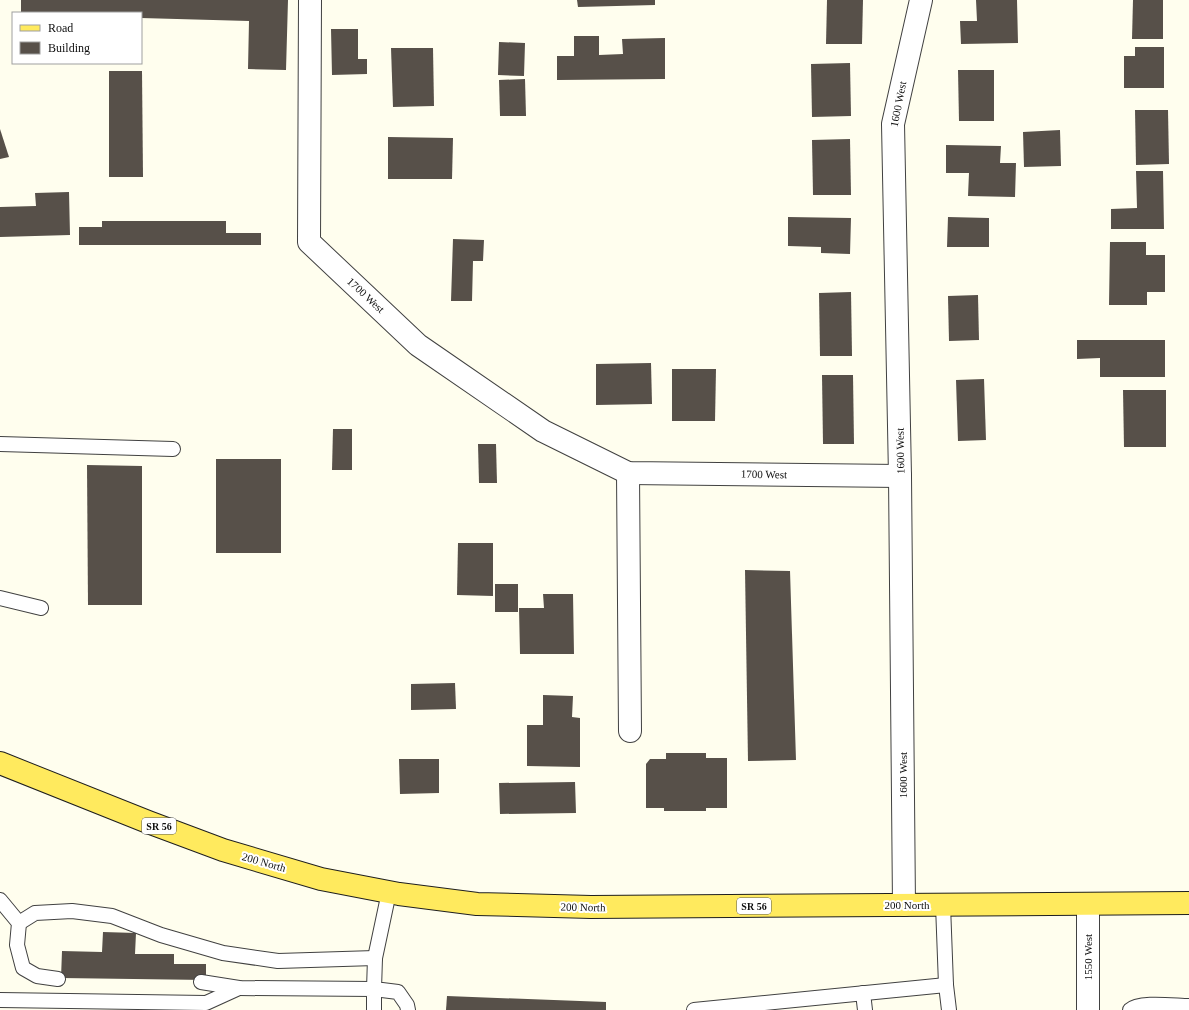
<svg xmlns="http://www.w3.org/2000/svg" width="1189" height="1010" viewBox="0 0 1189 1010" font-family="'Times New Roman',serif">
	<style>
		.building { fill: #575049 }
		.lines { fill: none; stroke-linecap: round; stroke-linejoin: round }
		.lane-casing { stroke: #414141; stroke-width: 16 }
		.street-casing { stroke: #414141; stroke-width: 24 }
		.primary-casing { stroke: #1f1f1f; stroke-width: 24 }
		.lane { stroke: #fff; stroke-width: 14 }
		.street { stroke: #fff; stroke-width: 22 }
		.primary { stroke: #ffea5e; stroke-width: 22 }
		.labels { text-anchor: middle; stroke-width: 4; stroke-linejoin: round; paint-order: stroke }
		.shield { fill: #fff; stroke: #565656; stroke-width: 1 }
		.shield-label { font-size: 10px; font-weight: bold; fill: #0e0e0e }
		.street-label { font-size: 11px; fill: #0e0e0e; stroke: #fff }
	</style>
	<rect width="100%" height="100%" fill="#fffeee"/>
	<g class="building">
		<polygon points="21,0 288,0 286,70 248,69 249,21 141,18 141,13 21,13"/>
		<polygon points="577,0 655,0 655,5 578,7"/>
		<polygon points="827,0 863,0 862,44 826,44"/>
		<polygon points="976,0 1017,0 1018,43 961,44 960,21 977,21"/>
		<polygon points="1133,0 1163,0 1163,39 1132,39"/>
		<polygon points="331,29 358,29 358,59 367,59 367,74 332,75"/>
		<polygon points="574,36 599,36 599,55 623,54 622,39 665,38 665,79 557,80 557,56 574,56"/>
		<polygon points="499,42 525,43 524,76 498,75"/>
		<polygon points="1135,47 1164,47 1164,88 1124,88 1124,56 1135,56"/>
		<polygon points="391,48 433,48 434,106 393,107"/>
		<polygon points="850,63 851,116 812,117 811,64"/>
		<polygon points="958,70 994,70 994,121 959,121"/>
		<polygon points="109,71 142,71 143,177 109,177"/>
		<polygon points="525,79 526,116 500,116 499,80"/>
		<polygon points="1135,110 1168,110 1169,164 1136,165"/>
		<polygon points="0,129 9,157 0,159"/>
		<polygon points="1060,130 1061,166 1024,167 1023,132"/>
		<polygon points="388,137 453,138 452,179 388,179"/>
		<polygon points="850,139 851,195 813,195 812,140"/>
		<polygon points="946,145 1001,146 1000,163 1016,163 1015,197 968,196 969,173 946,173"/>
		<polygon points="1136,171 1163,171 1164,229 1111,229 1111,209 1137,208"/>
		<polygon points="69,192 70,235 0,237 0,207 36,206 35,193"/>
		<polygon points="788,217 851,218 850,254 821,253 821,247 788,246"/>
		<polygon points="948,217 989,218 989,247 947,247"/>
		<polygon points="102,221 226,221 226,233 261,233 261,245 79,245 79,227 102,227"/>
		<polygon points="453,239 484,240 483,261 473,261 472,301 451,301"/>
		<polygon points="1110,242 1146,242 1146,255 1165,255 1165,292 1147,292 1147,305 1109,305"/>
		<polygon points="851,292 852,356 820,356 819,293"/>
		<polygon points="978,295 979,340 949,341 948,296"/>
		<polygon points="1077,340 1165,340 1165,377 1100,377 1100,358 1077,359"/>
		<polygon points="651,363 652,404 596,405 596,364"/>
		<polygon points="672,369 716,369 715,421 672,421"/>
		<polygon points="822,375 853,375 854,444 823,444"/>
		<polygon points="984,379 986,440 958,441 956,380"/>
		<polygon points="1123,390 1166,390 1166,447 1124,447"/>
		<polygon points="333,429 352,429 352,470 332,470"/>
		<polygon points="478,444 496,444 497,483 479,483"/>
		<rect x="216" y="459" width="65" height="94"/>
		<polygon points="87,465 142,466 142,605 88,605"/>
		<polygon points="458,543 493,543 493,596 457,595"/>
		<polygon points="745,570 790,571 796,760 748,761"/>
		<rect x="495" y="584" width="23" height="28"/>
		<polygon points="543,594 573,594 574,654 520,654 519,608 544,608"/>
		<polygon points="455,683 456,709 411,710 411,684"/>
		<polygon points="543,695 573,696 572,717 580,718 580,767 527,766 527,725 543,725"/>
		<polygon points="666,753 706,753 706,758 727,758 727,808 706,808 706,811 664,811 664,808 646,808 646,764 650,759 666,759"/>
		<polygon points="399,759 439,759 439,793 400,794"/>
		<polygon points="575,782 576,813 500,814 499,783"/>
		<polygon points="103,932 136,933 135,954 174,954 174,964 206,964 206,980 61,978 62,951 102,952"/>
		<polygon points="447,996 606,1002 606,1010 446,1010"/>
	</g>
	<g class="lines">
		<defs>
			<g id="lane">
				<polyline points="0,444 173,449"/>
				<polyline points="0,598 41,608"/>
				<polyline points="389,892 375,958 374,989 398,992 407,1005 408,1010"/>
				<polyline points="0,900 19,923 17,945 23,968 37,976 58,979"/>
				<polyline points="943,905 946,985 949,1010"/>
				<polyline points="19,923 35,913 72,911 112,916 161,935 223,953 278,961 375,958"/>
				<polyline points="201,982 239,988 374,989 374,1010"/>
				<polyline points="863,993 865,1010"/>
				<polyline points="0,1000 206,1003 239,988"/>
				<polyline points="694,1010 946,985"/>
				<path d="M 1130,1010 C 1139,1001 1176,1006 1189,1006"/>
			</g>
			<g id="street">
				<polyline points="310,0 309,242 418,345 543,431 628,473 900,476"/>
				<polyline points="628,473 630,731"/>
				<polyline points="1088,904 1088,1010"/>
				<polyline points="904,905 900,476 893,124 921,0"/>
			</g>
			<polyline id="primary" points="0,763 148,822 223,850 321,879 399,894 477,904 591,907 1189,903"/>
		</defs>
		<use href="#lane" class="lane-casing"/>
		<use href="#street" class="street-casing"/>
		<use href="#primary" class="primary-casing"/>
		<use href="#lane" class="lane"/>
		<use href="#street" class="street"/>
		<use href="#primary" class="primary"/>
	</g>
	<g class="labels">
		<g class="shield">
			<rect x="142" y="818" width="34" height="16" rx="3"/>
			<rect x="737" y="898" width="34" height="16" rx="3"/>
		</g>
		<g class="shield-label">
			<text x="159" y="830">SR 56</text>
			<text x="754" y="910">SR 56</text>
		</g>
		<g class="street-label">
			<text transform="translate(898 104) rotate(-79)" y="4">1600 West</text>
			<text transform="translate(366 295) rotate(43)" y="4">1700 West</text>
			<text transform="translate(900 451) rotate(-91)" y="4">1600 West</text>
			<text transform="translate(764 474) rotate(1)" y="4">1700 West</text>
			<text transform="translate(903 775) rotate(-90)" y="4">1600 West</text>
			<text transform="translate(264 862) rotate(16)" y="4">200 North</text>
			<text x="907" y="909">200 North</text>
			<text transform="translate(583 907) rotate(1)" y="4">200 North</text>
			<text transform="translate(1088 957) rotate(-90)" y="4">1550 West</text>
		</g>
	</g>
	<rect x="12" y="12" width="130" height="52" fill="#ffffff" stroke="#9f9f9f"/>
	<rect x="20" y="25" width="20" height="6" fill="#ffea5e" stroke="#9f9f9f"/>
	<text x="48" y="32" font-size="12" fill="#0e0e0e">Road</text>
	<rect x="20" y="42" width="20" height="12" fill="#575049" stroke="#9f9f9f"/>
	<text x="48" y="52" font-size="12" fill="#0e0e0e">Building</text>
</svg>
